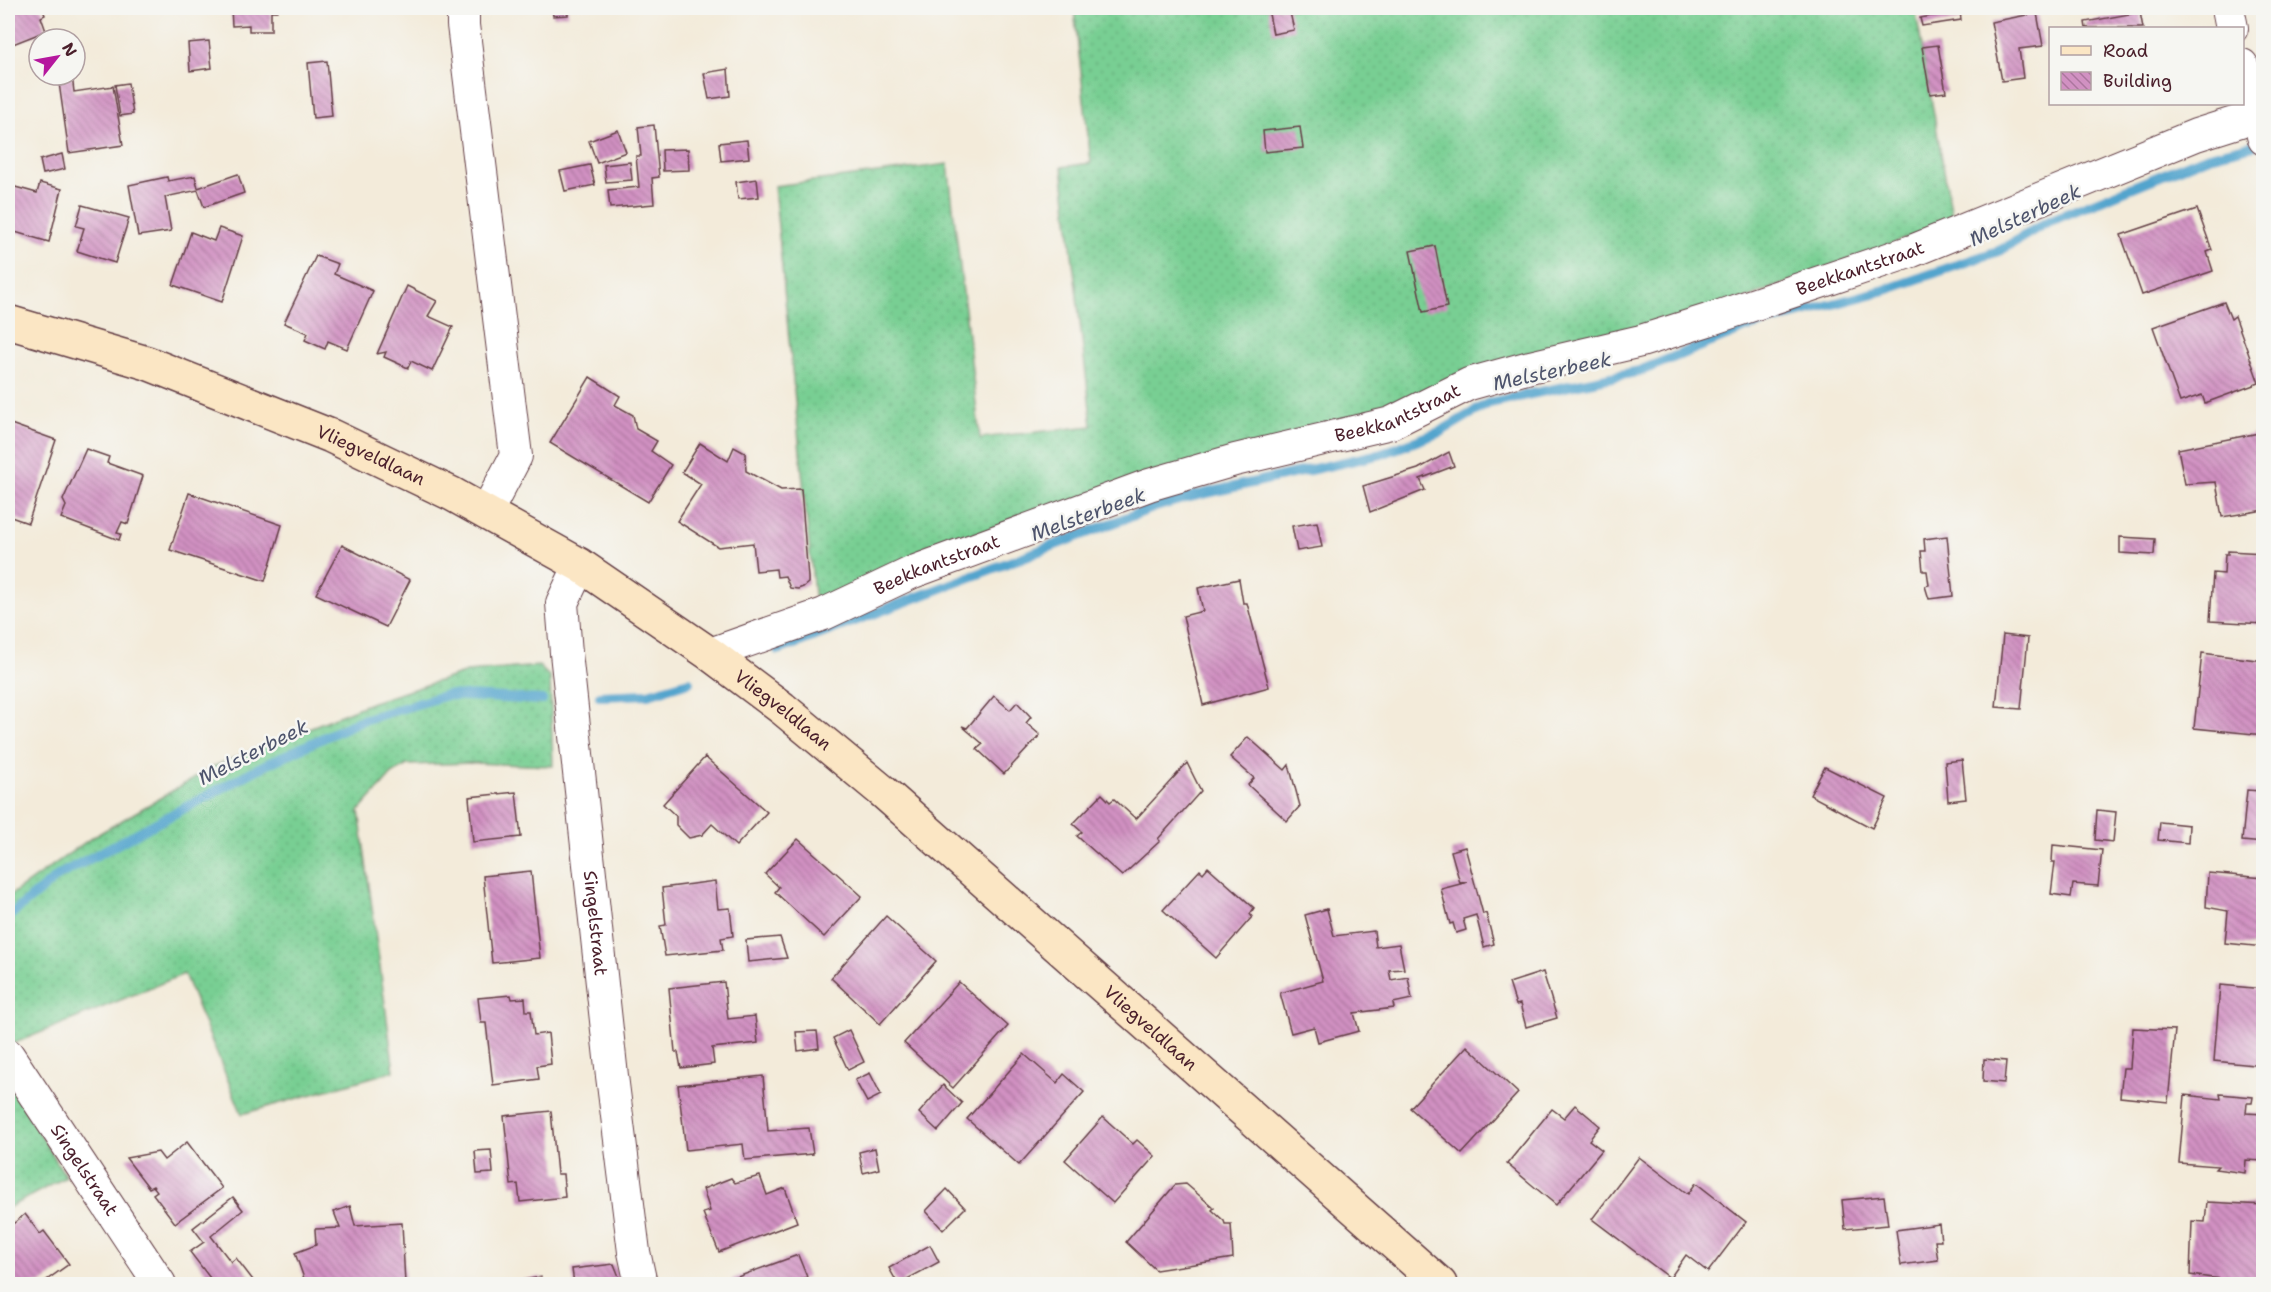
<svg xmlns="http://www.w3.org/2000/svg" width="2271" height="1292" viewBox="0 0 2271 1292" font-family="'Shantell Sans',sans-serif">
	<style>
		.grass { fill: url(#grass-dots); stroke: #61775f; stroke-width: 1.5 }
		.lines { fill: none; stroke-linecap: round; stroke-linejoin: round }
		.stream { stroke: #53a4cd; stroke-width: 10 }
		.building { fill: url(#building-back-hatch) }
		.minor-casing { stroke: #633e45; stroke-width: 34 }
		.secondary-casing { stroke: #633e45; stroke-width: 36 }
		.minor { stroke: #fff; stroke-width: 32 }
		.secondary { stroke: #fbe6c4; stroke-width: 33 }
		.labels { text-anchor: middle; stroke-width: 5; stroke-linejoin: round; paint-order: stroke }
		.street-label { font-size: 18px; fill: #4a1f2b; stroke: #f6f6f2 }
		.water-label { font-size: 20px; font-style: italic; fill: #4e546c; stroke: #f6f6f2 }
	</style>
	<defs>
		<pattern id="grass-dots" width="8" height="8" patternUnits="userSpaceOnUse" patternTransform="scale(1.5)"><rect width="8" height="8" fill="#78cf93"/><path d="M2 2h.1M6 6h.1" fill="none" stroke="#69b17f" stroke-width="1.8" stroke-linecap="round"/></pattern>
		<pattern id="building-back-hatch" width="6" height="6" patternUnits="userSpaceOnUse" patternTransform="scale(1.5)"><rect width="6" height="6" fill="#d191c2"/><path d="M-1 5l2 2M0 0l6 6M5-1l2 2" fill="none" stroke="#ac769e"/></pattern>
	</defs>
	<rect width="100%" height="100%" fill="#f6f6f2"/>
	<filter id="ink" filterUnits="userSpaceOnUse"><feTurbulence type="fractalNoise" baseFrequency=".0167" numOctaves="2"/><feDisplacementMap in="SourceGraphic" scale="12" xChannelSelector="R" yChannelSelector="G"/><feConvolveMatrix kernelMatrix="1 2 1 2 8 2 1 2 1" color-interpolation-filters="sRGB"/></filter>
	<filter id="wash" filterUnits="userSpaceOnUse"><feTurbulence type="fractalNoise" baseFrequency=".008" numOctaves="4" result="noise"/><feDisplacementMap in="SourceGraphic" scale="24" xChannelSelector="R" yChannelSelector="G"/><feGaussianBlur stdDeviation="1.35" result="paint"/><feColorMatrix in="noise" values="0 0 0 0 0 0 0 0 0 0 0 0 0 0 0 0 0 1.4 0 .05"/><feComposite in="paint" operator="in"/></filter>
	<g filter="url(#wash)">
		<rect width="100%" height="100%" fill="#f3ebda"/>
		<g class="grass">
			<polygon points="1080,8 1915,8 1953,221 1689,319 1378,411 815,604 774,186 948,164 980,438 1092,426 1062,167 1091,163 1074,9"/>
			<polygon points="539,666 550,677 553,766 472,763 407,765 392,774 359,811 394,1071 242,1114 184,974 8,1046 8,897 90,839 215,766 373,702 467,672"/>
			<polygon points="8,1082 66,1177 8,1208"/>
		</g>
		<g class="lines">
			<g class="stream">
				<polyline points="778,650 1155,507 1189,497 1381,454 1440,432 1489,403 1640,371 1745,328 1885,290 2001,250 2047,222 2209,156 2262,143"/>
				<polyline points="600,696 648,694 689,682"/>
				<polyline points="8,917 59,875 263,766 359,721 447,695 542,700"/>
			</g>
		</g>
		<g id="blocks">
			<g class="building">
				<polygon points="8,8 42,8 45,15 41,17 46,31 8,46"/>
				<polygon points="231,8 277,8 277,11 271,11 271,31 249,31 249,25 232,26"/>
				<polygon points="552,8 568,8 568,15 553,16"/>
				<polygon points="1274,8 1289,8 1294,30 1273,34 1268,9"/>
				<polygon points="1960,11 1961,20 1922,26 1920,18"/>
				<polygon points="2140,12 2143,28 2086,28 2085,22"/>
				<polygon points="2037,13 2043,46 2019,49 2023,78 2002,81 1991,22"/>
				<polygon points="209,41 212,68 190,71 188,43"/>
				<polygon points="1938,45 1946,92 1930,94 1922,47"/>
				<polygon points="327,61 332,116 313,118 308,63"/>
				<polygon points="728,69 730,96 709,99 704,73"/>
				<polygon points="68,75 72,75 74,92 113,86 123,145 69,153 58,76"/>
				<polygon points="128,83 133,114 120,116 115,85"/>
				<polygon points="654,125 659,177 652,178 654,204 610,208 608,190 639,187 636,156 641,156 638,127"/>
				<polygon points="1300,127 1303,148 1265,152 1263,131"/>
				<polygon points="618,130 626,152 597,163 589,141"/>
				<polygon points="747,140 749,158 721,161 719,143"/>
				<polygon points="688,149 689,170 663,171 662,150"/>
				<polygon points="62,154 65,169 43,174 40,160"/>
				<polygon points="630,162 632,180 606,182 604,165"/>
				<polygon points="590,165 595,185 565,191 560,171"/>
				<polygon points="238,174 244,193 204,207 198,190 165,197 171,231 138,236 129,185 167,177 168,181 195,176 198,188"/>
				<polygon points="757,179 759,197 738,199 736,182"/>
				<polygon points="40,183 62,189 49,242 8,230 8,185 37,193"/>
				<polygon points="82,205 129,218 115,263 77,251 84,228 76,226"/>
				<polygon points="2197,209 2212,250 2207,252 2213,271 2142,295 2121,235"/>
				<polygon points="219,228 243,236 222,302 173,285 191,232 214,241"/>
				<polygon points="1435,246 1447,307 1423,312 1410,251"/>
				<polygon points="316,256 338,264 334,274 373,291 347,349 328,341 325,349 305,340 308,333 284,323"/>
				<polygon points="407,286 437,301 428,316 453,327 432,371 411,361 408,368 384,357 386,352 377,354"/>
				<polygon points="2224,302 2231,319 2235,316 2259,383 2205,403 2202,395 2180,402 2153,327"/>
				<polygon points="590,377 620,396 615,405 633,415 636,429 657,441 651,451 671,465 648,502 550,443"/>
				<polygon points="8,423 56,440 28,523 8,516"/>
				<polygon points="2264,432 2264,510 2222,517 2216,482 2185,484 2178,449"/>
				<polygon points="700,443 728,461 734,447 745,453 746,471 781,490 801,489 808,578 808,583 803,587 798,589 790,588 785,576 777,577 776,569 756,571 753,543 718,547 677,521 701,484 682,472"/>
				<polygon points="86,449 109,457 107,463 143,476 128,524 122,522 117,533 121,534 119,540 61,518 66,506 63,500"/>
				<polygon points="1449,452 1454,466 1420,479 1425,490 1370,512 1363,486 1418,469"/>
				<polygon points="189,493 282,525 265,581 170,550"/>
				<polygon points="1317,522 1322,547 1297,551 1292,526"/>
				<polygon points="1947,536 1953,596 1929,599 1925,586 1929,585 1927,571 1923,571 1921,551 1925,551 1924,539"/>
				<polygon points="2120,537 2155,539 2154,555 2120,553"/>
				<polygon points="342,545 410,580 386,627 316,594"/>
				<polygon points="2228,551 2264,553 2264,624 2210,621 2213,573 2224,574 2225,554 2228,554"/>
				<polygon points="1239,579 1243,603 1247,603 1269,687 1203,705 1183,616 1203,611 1198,588"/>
				<polygon points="2003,635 2028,638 2021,709 1996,707"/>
				<polygon points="2202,653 2264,661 2264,735 2194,728"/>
				<polygon points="994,696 1010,710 1017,702 1031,717 1026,723 1040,735 1004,774 977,749 983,744 962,726 967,728"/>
				<polygon points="1248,737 1285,770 1289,765 1300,806 1287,821 1248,785 1254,778 1230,757"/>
				<polygon points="705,757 767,812 736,846 712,824 702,835 689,838 676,825 676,816 663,804"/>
				<polygon points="1962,760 1966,799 1948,801 1945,762"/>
				<polygon points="1187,763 1201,791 1158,839 1160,841 1122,876 1077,836 1082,832 1073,824 1102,794 1110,802 1114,799 1136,819"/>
				<polygon points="1825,767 1887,798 1872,828 1810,795"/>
				<polygon points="2262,785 2264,843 2242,841 2247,790 2261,791"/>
				<polygon points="516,792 521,837 473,842 469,797"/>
				<polygon points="2097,810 2116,812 2113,842 2095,840"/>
				<polygon points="2160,822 2189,825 2188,843 2158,840"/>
				<polygon points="798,839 862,896 824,937 775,892 779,887 765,874"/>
				<polygon points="2053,845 2102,850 2098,886 2073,884 2071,897 2051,894 2055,862 2052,862"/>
				<polygon points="1465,847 1483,914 1486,913 1494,944 1484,947 1476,915 1463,919 1466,930 1456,933 1453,923 1450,924 1441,889 1468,882 1460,883 1451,851"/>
				<polygon points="1208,867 1254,908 1250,914 1252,917 1216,958 1163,910 1200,870 1203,873"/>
				<polygon points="531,871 540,958 492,963 483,876"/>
				<polygon points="2208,873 2264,878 2264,947 2225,943 2228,911 2206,907"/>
				<polygon points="715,881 718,909 730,908 733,936 721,938 723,950 665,956 660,926 666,925 662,888"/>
				<polygon points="1327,909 1334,936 1374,931 1376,947 1399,944 1404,969 1389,970 1391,980 1408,977 1412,999 1393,1003 1394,1008 1354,1013 1359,1031 1318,1042 1314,1027 1291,1033 1280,993 1323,981 1305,915"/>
				<polygon points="886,916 936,961 880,1024 831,978"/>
				<polygon points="780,937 787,958 748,962 746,940"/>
				<polygon points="1543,972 1557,1018 1526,1027 1520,1004 1516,1005 1509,983"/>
				<polygon points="724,982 728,1019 755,1016 758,1043 712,1048 714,1064 681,1068 678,1052 675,1052 669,988"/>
				<polygon points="959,982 1008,1026 953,1088 904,1043"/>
				<polygon points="2220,985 2264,989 2264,1066 2214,1061"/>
				<polygon points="511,995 512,999 525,998 526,1011 531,1011 534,1035 548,1033 551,1064 537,1066 539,1079 493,1085 486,1023 481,1023 478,998"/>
				<polygon points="2133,1028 2175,1030 2168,1102 2120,1097 2123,1068 2130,1068"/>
				<polygon points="849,1030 864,1062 848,1070 833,1038"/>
				<polygon points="817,1031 819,1048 798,1051 796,1032"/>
				<polygon points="1467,1046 1518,1093 1462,1154 1410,1108"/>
				<polygon points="1024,1054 1057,1083 1064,1074 1084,1092 1019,1165 967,1119"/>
				<polygon points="1984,1059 2006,1061 2004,1083 1983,1081"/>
				<polygon points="870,1073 881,1095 867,1102 855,1080"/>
				<polygon points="763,1076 768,1131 809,1128 813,1154 745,1160 743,1144 686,1150 678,1085"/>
				<polygon points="943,1085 962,1103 938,1131 919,1113"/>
				<polygon points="2220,1094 2253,1097 2252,1103 2247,1103 2246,1113 2264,1114 2264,1161 2246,1160 2245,1173 2215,1169 2218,1166 2179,1163 2185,1095 2221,1099"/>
				<polygon points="1575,1105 1600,1126 1589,1140 1602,1150 1556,1205 1507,1164 1552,1109 1564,1118"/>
				<polygon points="551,1111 557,1174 563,1174 565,1197 520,1202 518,1184 511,1185 504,1116"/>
				<polygon points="1103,1117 1133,1144 1137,1140 1155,1156 1113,1203 1065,1160"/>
				<polygon points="187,1142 222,1188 175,1223 153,1194 157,1191 153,1186 149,1188 126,1158 158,1152 164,1160"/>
				<polygon points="875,1148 879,1169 863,1173 859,1152"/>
				<polygon points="491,1150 493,1173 477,1174 475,1151"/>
				<polygon points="1639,1157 1688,1194 1696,1183 1746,1222 1708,1272 1686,1255 1670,1278 1592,1219"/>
				<polygon points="760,1176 767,1195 785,1188 797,1222 719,1252 703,1213 710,1211 703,1189 731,1178 735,1183"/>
				<polygon points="1186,1184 1214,1208 1212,1210 1224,1221 1225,1224 1231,1224 1233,1258 1156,1270 1126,1242 1175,1185"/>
				<polygon points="947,1189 965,1208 943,1230 926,1211"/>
				<polygon points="1884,1196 1888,1225 1845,1229 1842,1200"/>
				<polygon points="233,1197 243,1210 211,1236 231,1262 236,1258 256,1284 212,1284 208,1279 210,1278 190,1252 204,1242 193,1228"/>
				<polygon points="2207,1202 2264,1205 2264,1244 2260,1284 2190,1275 2192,1221 2205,1222"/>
				<polygon points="350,1206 355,1226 402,1223 405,1284 306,1284 295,1253 316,1245 315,1229 340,1228 334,1212"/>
				<polygon points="25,1214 40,1234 44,1231 69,1264 41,1284 8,1284 8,1228"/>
				<polygon points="1939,1224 1941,1241 1935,1241 1938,1260 1901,1265 1896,1230"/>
				<polygon points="930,1245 939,1262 898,1284 889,1268"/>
				<polygon points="798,1255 807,1277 798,1281 800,1284 734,1284 732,1279"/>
				<polygon points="614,1264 622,1284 574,1284 572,1269"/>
				<polygon points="541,1277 542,1284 523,1284 522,1280"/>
			</g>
		</g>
	</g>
	<g filter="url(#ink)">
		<use href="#blocks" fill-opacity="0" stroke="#633e45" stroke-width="1.5"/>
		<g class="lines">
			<defs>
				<g id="minor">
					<polyline points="463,8 463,25 516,456 486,513"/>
					<polyline points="2228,8 2232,28"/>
					<polyline points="2242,65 2264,139"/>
					<path id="s1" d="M 580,565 L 562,603 L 566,653 L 612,1076 L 634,1252 L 641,1284"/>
					<path id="s2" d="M 710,654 L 824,614 L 913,572 L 1149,485 L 1235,460 L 1391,423 L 1469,384 L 1530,367 L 1641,341 L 1708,320 L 1912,251 L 2196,135 L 2256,116"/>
					<path id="s3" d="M 8,1055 L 160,1284"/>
				</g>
				<g id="secondary">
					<path id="s4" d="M 8,322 L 147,363 L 331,436 L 452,494 L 580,565 L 710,654 L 782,708 L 881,790 L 1440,1284"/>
				</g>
			</defs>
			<use href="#minor" class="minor-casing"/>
			<use href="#secondary" class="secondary-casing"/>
			<use href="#minor" class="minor"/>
			<use href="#secondary" class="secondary"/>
		</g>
	</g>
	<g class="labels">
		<g class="street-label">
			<text dy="6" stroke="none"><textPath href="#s2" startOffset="1216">Beekkantstraat</textPath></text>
			<text dy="6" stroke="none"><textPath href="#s2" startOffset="730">Beekkantstraat</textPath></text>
			<text dy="6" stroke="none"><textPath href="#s4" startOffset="387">Vliegveldlaan</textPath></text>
			<text dy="6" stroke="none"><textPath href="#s2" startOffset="244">Beekkantstraat</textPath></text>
			<text dy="6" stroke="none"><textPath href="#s4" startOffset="873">Vliegveldlaan</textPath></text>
			<text dy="6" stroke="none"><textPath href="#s1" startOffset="364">Singelstraat</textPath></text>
			<text dy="6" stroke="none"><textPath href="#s4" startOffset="1359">Vliegveldlaan</textPath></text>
			<text dy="6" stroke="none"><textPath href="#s3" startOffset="138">Singelstraat</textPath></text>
		</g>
		<g class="water-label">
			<text transform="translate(2025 215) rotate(-25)" y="7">Melsterbeek</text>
			<text transform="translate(1552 371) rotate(-12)" y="7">Melsterbeek</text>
			<text transform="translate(1088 514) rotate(-20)" y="7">Melsterbeek</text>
			<text transform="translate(253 752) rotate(-27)" y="7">Melsterbeek</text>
		</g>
	</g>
	<rect width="2271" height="1292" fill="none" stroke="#f6f6f2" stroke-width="30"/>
	<rect x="2049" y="27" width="195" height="78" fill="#f6f6f2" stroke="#b1a0a2" stroke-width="1.5"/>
	<rect x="2061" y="46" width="30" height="9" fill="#fbe6c4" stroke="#b1a0a2" stroke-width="1.5"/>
	<text x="2103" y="57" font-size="18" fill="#4a1f2b">Road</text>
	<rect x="2061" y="72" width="30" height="18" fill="url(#building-back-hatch)" stroke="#b1a0a2" stroke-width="1.5"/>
	<text x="2103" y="87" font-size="18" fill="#4a1f2b">Building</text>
	<g transform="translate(57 57) rotate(59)"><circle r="28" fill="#f6f6f2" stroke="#b1a0a2" stroke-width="1.5"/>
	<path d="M0-4.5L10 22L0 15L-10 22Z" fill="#b5179e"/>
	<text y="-9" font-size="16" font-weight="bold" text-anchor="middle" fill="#4a1f2b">N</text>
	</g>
</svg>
